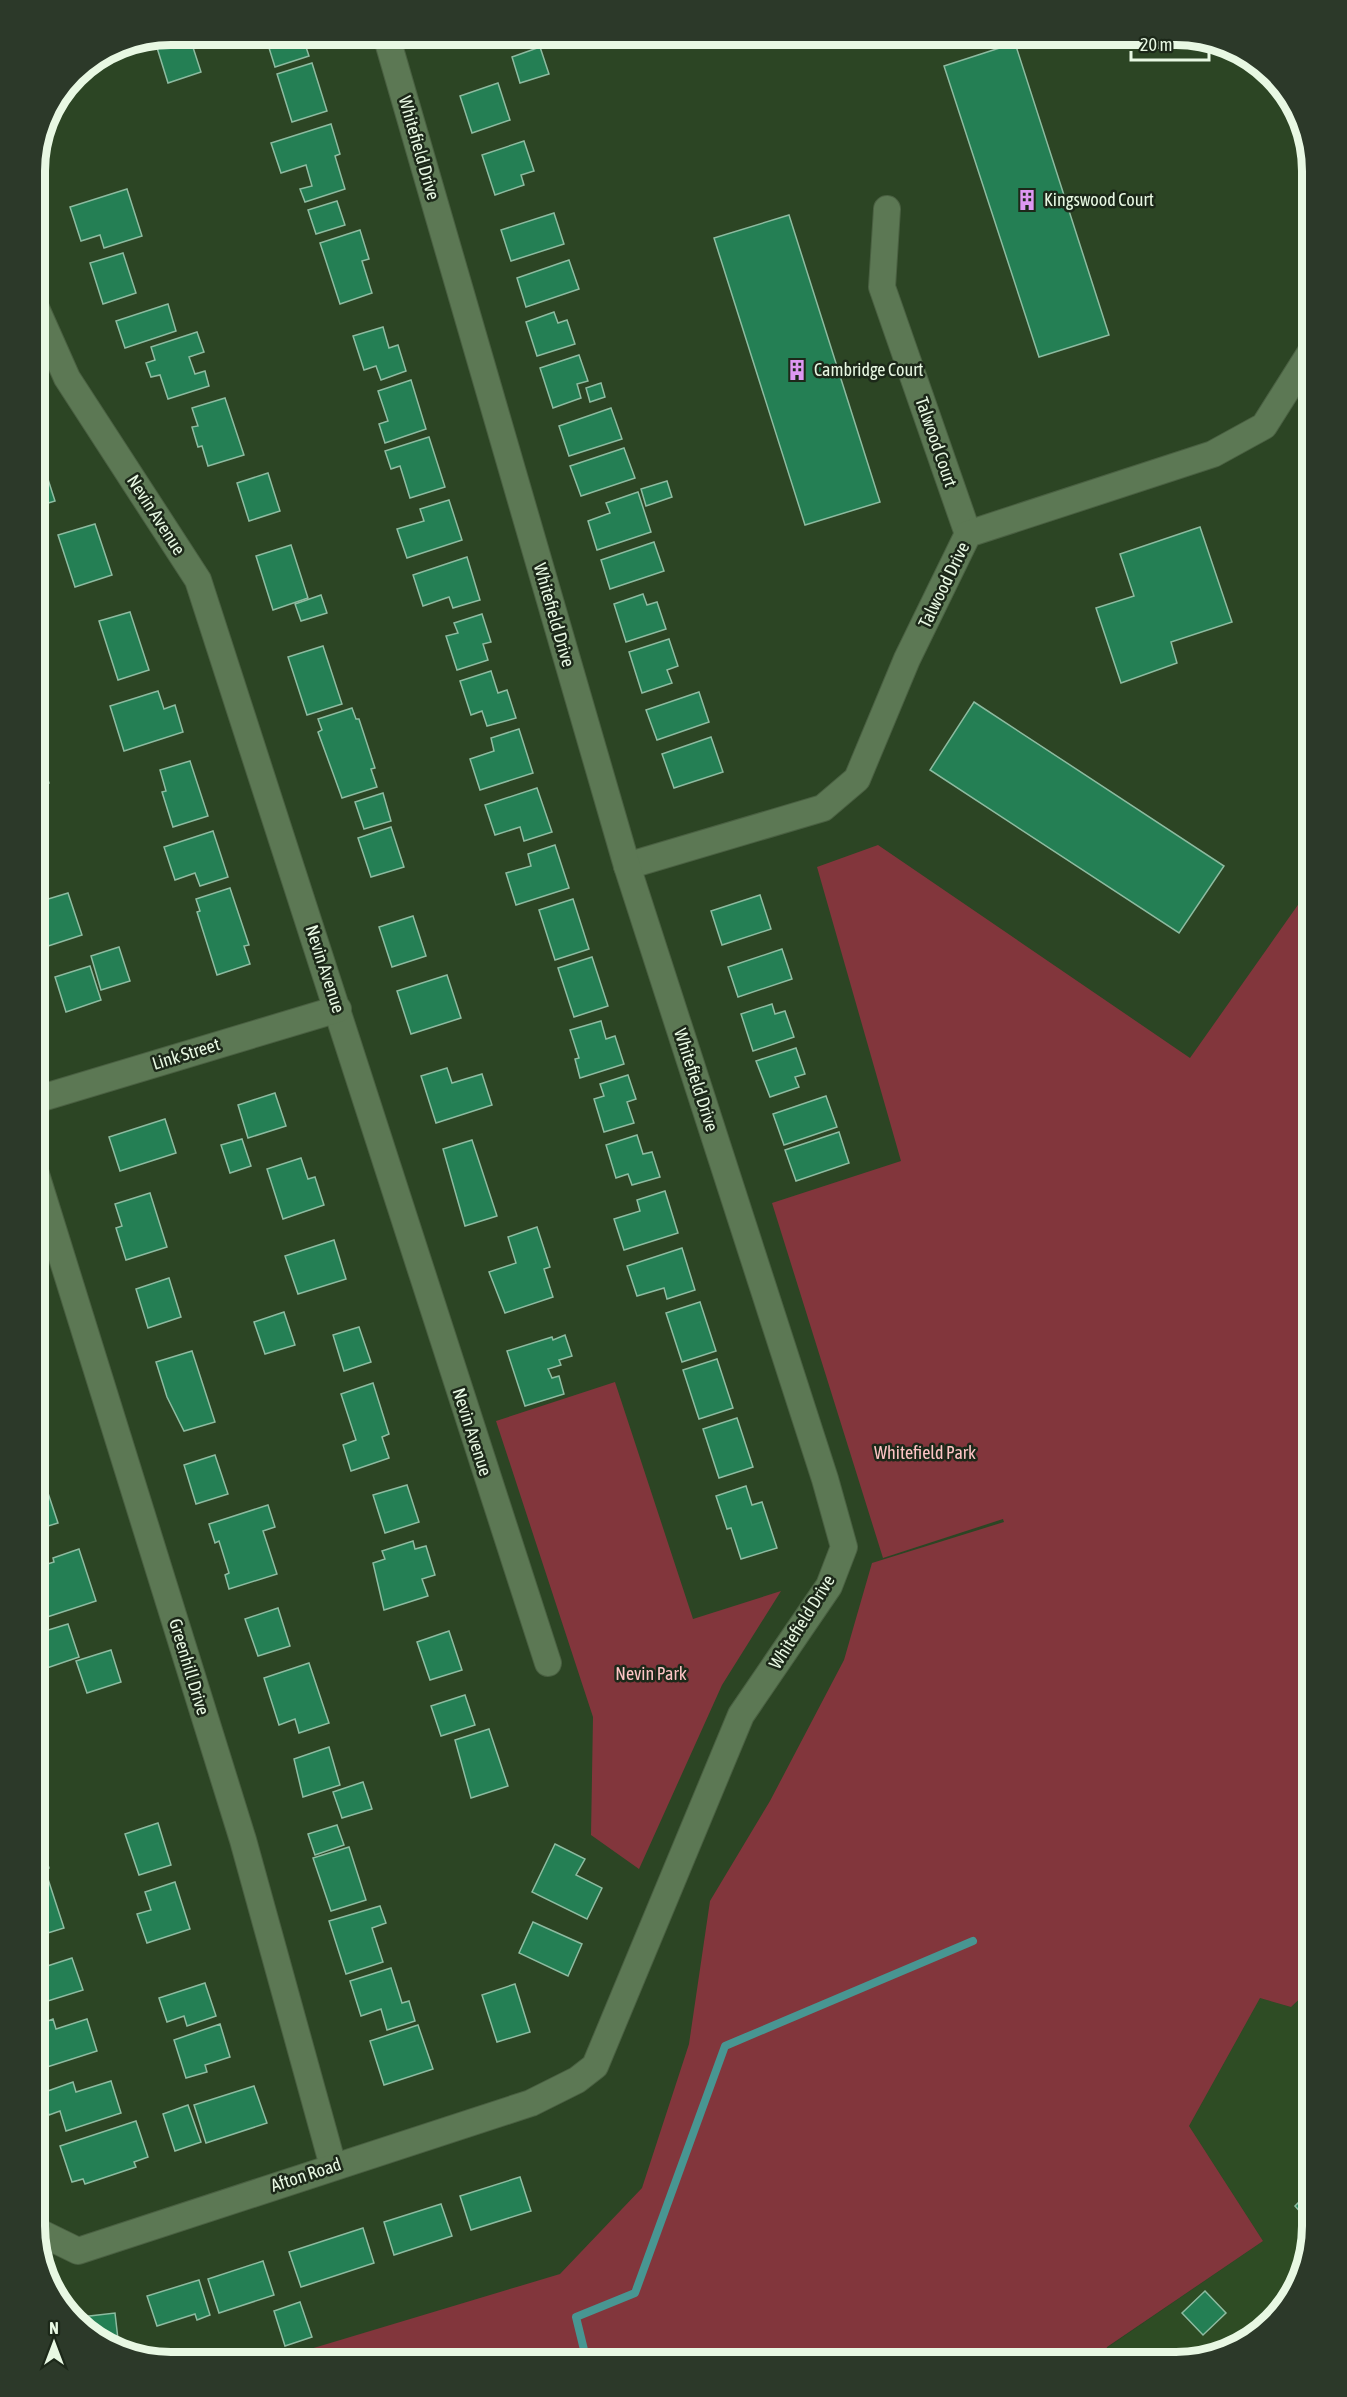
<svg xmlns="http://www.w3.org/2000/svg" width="1347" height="2397" viewBox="0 0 1347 2397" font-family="'Asap Condensed',sans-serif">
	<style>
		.built { fill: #2e4c24 }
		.green { fill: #82363c }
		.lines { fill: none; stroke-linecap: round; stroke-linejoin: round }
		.stream { stroke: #489692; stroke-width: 8 }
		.building { fill: #247f54; stroke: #8dbba0; stroke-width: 1.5 }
		.street-casing { stroke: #4a6042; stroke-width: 28 }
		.street { stroke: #5c7854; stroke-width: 26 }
		.labels { text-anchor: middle; stroke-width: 5; stroke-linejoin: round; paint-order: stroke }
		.street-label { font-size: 18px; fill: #e8f8e3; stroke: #1c2819 }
		.poi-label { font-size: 18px; fill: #e8f8e3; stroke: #1c2819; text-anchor: start }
		.park-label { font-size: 18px; fill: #fec5c5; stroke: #1c2819 }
		.rim { fill: none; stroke: #e8f8e3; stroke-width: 8 }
	</style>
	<rect width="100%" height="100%" fill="#2c4524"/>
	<polygon class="built" points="1312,1987 1312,2227 1290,2302 1236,2349 1176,2362 1102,2362 1107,2348 1263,2241 1189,2126 1260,1998 1291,2007"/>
	<g class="green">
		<polygon points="878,845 1190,1058 1312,885 1312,1987 1291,2007 1260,1998 1189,2126 1263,2241 1107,2347 1102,2362 267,2362 560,2274 642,2188 689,2044 710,1901 770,1801 844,1660 872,1563 1004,1522 1003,1519 883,1558 772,1203 901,1161 817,867"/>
		<polygon points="615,1382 693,1619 781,1591 722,1685 639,1869 591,1835 593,1717 496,1421"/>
	</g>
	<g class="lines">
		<polyline class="stream" points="587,2362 576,2317 635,2293 725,2046 973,1941"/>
	</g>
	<g class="building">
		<polygon points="171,34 189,35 201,72 168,83 154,38"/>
		<polygon points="265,35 302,35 309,56 275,67"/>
		<polygon points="441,35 483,35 446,47"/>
		<polygon points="148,39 112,51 111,50 119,45"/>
		<polygon points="1015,43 1109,335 1039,357 944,66"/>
		<polygon points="540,47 549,74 520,83 512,57"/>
		<polygon points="312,63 327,111 292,122 277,74"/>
		<polygon points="498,83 510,120 472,133 460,96"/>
		<polygon points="46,116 50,127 42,129 45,118"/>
		<polygon points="331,124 340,154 335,156 345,189 305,202 300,189 312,186 306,165 281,173 271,143"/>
		<polygon points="524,141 534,171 521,175 524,185 495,195 482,155"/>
		<polygon points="127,189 142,236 104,248 100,235 81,241 70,207"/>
		<polygon points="337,201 345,225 316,234 308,210"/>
		<polygon points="554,213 564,244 511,261 501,230"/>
		<polygon points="789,215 880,502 805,525 714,238"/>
		<polygon points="360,230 369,259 362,261 372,293 340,304 320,243"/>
		<polygon points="123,253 136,293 103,304 90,263"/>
		<polygon points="569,260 579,289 526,307 517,278"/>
		<polygon points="168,304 176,331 125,348 116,321"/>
		<polygon points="554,312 558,323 567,320 575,344 537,356 526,322"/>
		<polygon points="383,327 389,348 398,345 406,371 381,380 376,366 364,370 353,336"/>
		<polygon points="197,332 204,352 189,357 195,374 205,371 209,386 168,399 160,375 151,377 146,363 155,360 151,347"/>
		<polygon points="579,355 588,381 577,384 581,398 553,408 540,368"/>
		<polygon points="411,380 426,429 385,443 379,424 388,421 378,391"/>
		<polygon points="601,383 605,397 590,402 586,388"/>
		<polygon points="225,398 244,455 208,466 202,446 198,447 192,427 198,426 192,408"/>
		<polygon points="611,408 622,439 569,456 559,426"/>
		<polygon points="429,437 445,487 410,498 400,466 391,469 385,451"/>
		<polygon points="36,442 55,501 35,507 35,443"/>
		<polygon points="624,448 635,478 581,496 570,466"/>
		<polygon points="268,473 280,511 249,521 237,483"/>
		<polygon points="667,481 672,497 646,506 641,489"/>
		<polygon points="638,492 651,532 597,550 588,521 610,513 606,503"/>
		<polygon points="449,500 462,540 407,558 397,529 424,521 420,509"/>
		<polygon points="95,524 112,575 75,587 58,535"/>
		<polygon points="1200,527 1232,622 1171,642 1177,663 1121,683 1096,608 1134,596 1120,554"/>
		<polygon points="654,542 664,571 610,589 601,560"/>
		<polygon points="291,545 308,598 273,610 256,556"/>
		<polygon points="467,557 480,600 453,608 449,597 423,606 413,575"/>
		<polygon points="643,594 647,605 657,602 666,629 626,642 614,604"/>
		<polygon points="321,595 327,613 301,621 295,604"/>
		<polygon points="130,612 149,670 118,680 99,621"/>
		<polygon points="482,614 491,642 483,644 488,660 457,670 446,636 458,633 454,623"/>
		<polygon points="669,639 678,666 667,670 672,683 642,693 629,652"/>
		<polygon points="323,646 342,704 307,715 288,657"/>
		<polygon points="491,671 498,693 507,690 516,718 487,726 482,711 471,715 460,681"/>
		<polygon points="158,691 164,709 175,705 183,732 124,751 110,706"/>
		<polygon points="699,692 709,722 657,740 646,710"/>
		<polygon points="974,702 1224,866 1179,933 930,770"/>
		<polygon points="352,708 356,719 359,719 375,768 371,769 377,787 342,798 318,732 322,730 318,719"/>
		<polygon points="519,729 533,773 480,790 470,759 494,751 491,738"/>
		<polygon points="711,737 723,772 674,788 662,754"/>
		<polygon points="42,761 49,783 35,788 35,763"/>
		<polygon points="190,761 208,816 173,827 162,792 166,791 160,770"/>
		<polygon points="537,788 552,832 524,841 520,827 495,835 485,805"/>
		<polygon points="383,793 391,821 364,829 355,802"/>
		<polygon points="391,827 404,867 371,877 358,838"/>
		<polygon points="213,831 228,877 200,886 195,873 175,880 164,847"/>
		<polygon points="555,845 569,888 516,905 506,873 531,866 528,854"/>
		<polygon points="230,888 249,945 244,946 250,964 217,975 197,912 200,911 196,899"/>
		<polygon points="68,893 82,935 42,948 35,930 35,903"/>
		<polygon points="760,895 771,929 722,945 711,911"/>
		<polygon points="573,899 589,949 555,960 539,910"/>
		<polygon points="413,916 426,956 392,967 379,927"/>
		<polygon points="119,947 130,981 101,990 91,956"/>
		<polygon points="782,949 792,979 738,997 728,967"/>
		<polygon points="592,957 608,1006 574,1017 558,968"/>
		<polygon points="90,966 101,1000 66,1012 55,977"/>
		<polygon points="447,975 461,1018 411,1034 397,991"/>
		<polygon points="772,1004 775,1014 785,1011 794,1037 753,1051 741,1014"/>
		<polygon points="601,1021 606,1039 615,1036 624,1064 580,1078 575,1059 579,1058 570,1030"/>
		<polygon points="796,1048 805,1074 795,1077 799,1087 770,1097 756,1061"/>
		<polygon points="447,1068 452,1083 482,1074 492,1105 436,1123 421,1076"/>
		<polygon points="628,1075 636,1099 627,1102 634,1123 604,1132 594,1099 604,1096 600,1084"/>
		<polygon points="275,1093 286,1126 248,1138 238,1105"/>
		<polygon points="826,1096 837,1127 784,1145 773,1114"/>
		<polygon points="165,1119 176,1153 120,1171 109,1137"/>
		<polygon points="839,1132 849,1163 796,1181 785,1150"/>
		<polygon points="637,1135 643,1154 652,1152 660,1177 632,1185 628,1174 616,1178 606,1145"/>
		<polygon points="242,1139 251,1166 230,1173 221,1145"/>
		<polygon points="472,1140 497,1216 465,1226 443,1149"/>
		<polygon points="301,1158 308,1179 315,1177 324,1205 283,1219 267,1169"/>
		<polygon points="665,1191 678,1233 624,1250 614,1219 640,1211 637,1200"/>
		<polygon points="150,1193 167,1247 126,1260 116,1228 122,1226 115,1204"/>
		<polygon points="537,1227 550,1267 544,1269 553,1297 505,1313 489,1272 516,1263 508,1237"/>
		<polygon points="334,1240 346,1279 298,1294 285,1256"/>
		<polygon points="682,1248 695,1290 667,1299 664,1288 637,1296 627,1266"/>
		<polygon points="169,1278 181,1317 148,1328 136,1289"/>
		<polygon points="700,1302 716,1351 682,1362 666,1313"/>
		<polygon points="284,1312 295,1345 265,1354 254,1322"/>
		<polygon points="359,1327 371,1362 344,1371 333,1335"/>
		<polygon points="565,1335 572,1356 559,1360 561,1365 548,1369 552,1378 559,1376 564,1394 525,1406 507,1351 552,1337 553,1340"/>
		<polygon points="192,1351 215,1422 184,1431 167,1397 156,1362"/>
		<polygon points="717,1359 733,1408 699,1419 683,1370"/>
		<polygon points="373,1383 389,1434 382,1437 389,1458 351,1471 343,1445 356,1440 341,1394"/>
		<polygon points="35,1415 39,1432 35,1433"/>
		<polygon points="737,1418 753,1467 719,1478 703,1429"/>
		<polygon points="215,1455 228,1494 196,1504 184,1465"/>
		<polygon points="39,1466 58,1523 35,1530 35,1467"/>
		<polygon points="407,1485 419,1522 385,1533 373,1495"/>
		<polygon points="746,1486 752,1505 762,1502 777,1548 741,1559 731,1528 727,1529 716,1496"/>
		<polygon points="268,1505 275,1527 263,1531 277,1574 229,1589 225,1575 229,1573 219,1541 215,1543 209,1524"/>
		<polygon points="413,1541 415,1549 426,1546 435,1575 422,1579 428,1596 384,1610 373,1563 385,1559 382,1551"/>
		<polygon points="79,1549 96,1601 41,1619 35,1599 35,1568 54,1562 53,1558"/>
		<polygon points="278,1608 290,1646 258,1656 245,1619"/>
		<polygon points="68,1624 79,1657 41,1670 35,1650 35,1634"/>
		<polygon points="449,1631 462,1670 430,1680 417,1642"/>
		<polygon points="111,1650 121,1682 87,1693 76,1661"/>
		<polygon points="309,1663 329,1723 299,1733 295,1719 279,1725 264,1678"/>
		<polygon points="465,1695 475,1725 441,1736 431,1706"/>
		<polygon points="489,1729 508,1786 471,1798 455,1740"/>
		<polygon points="329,1747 340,1785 303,1797 294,1759"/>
		<polygon points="363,1782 372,1809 342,1818 333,1792"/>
		<polygon points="158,1823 171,1865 139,1875 125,1834"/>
		<polygon points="35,1824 49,1868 35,1872"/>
		<polygon points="337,1825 344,1845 315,1855 308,1834"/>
		<polygon points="555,1844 585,1859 576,1875 602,1888 587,1919 532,1892"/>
		<polygon points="349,1847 366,1900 331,1911 313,1858"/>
		<polygon points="47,1876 64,1928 35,1937 35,1880"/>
		<polygon points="175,1882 190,1929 147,1943 137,1914 151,1910 145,1892"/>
		<polygon points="380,1906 386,1923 372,1928 383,1962 346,1974 329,1921"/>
		<polygon points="533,1922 582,1944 568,1976 519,1953"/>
		<polygon points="72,1958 83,1990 35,2005 35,1961 38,1969"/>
		<polygon points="391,1968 402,2003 409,2001 415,2021 387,2030 381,2009 361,2016 350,1981"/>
		<polygon points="205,1983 216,2016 187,2026 184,2016 167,2022 159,1998"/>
		<polygon points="515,1984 530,2032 497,2042 482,1995"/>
		<polygon points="53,2019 56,2029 87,2019 97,2051 47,2067 41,2048 35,2050 35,2026"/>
		<polygon points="220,2024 230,2057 205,2065 207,2072 186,2078 174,2040"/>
		<polygon points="418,2025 433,2069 384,2085 370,2041"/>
		<polygon points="111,2081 121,2113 66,2131 60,2111 49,2115 42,2093 73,2082 76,2092"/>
		<polygon points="254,2086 267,2123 206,2143 194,2105"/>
		<polygon points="188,2105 201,2142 175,2151 163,2114"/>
		<polygon points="136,2121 148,2157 134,2162 136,2167 85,2184 83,2179 72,2182 60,2146"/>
		<polygon points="520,2177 531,2211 471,2230 460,2196"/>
		<polygon points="1312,2189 1312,2225 1295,2206"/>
		<polygon points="441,2204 452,2236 394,2255 384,2222"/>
		<polygon points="363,2228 374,2263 301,2287 289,2252"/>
		<polygon points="263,2261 274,2295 219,2313 208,2279"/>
		<polygon points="199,2280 210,2315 197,2320 195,2314 157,2326 147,2296"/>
		<polygon points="1205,2291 1226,2313 1203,2335 1182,2313"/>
		<polygon points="300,2302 312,2337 285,2346 274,2311"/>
		<polygon points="115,2313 119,2348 95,2340 82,2325 81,2317"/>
	</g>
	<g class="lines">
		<defs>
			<g id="street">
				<polyline points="887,209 882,287 968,534"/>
				<polyline points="35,306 67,378 198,580 548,1663"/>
				<polyline points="627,866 823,808 857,779 907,659 968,534 1213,454 1264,426 1312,350"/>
				<polyline points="35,1100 338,1009"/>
				<polyline points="35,1171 243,1840 333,2166"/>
				<polyline points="35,2230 78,2251 531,2103 577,2080 595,2066 741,1715 829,1586 844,1547 825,1479 627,866 386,35"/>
			</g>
		</defs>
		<use href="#street" class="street-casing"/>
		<use href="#street" class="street"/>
	</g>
	<defs>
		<symbol id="building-bare" viewBox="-9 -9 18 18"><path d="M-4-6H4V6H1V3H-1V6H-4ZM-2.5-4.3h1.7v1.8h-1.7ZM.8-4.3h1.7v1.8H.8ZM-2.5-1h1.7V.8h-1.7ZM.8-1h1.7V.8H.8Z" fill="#de98f2" stroke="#1c2819" stroke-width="2.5" paint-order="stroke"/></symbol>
	</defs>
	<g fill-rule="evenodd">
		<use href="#building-bare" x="1012" y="185" width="30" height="30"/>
		<use href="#building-bare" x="782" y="355" width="30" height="30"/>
	</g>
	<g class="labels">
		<g class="street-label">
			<text transform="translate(419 148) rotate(74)" y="6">Whitefield Drive</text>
			<text transform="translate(936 442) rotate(71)" y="6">Talwood Court</text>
			<text transform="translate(156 515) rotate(57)" y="6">Nevin Avenue</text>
			<text transform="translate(944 585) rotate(-64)" y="6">Talwood Drive</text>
			<text transform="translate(554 615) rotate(74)" y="6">Whitefield Drive</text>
			<text transform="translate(325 969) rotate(72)" y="6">Nevin Avenue</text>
			<text transform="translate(186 1054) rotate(-17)" y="6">Link Street</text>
			<text transform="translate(696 1080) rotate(72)" y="6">Whitefield Drive</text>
			<text transform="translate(472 1432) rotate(72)" y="6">Nevin Avenue</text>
			<text transform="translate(802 1622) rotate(-58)" y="6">Whitefield Drive</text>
			<text transform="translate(189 1667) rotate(73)" y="6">Greenhill Drive</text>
			<text transform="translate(306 2175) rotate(-18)" y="6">Afton Road</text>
		</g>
		<g class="poi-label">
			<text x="1044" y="206">Kingswood Court</text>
			<text x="814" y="376">Cambridge Court</text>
		</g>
		<g class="park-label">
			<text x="925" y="1459">Whitefield Park</text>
			<text x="651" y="1680">Nevin Park</text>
		</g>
	</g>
	<path d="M0 0H1347V2397H0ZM171 45H1176A126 126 0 0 1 1302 171V2226A126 126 0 0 1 1176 2352H171A126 126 0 0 1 45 2226V171A126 126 0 0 1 171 45Z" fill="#2c3929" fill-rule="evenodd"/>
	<path class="rim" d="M171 45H1176A126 126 0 0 1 1302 171V2226A126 126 0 0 1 1176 2352H171A126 126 0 0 1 45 2226V171A126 126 0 0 1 171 45Z"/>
	<g transform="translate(54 2343)" stroke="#1c2819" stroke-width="4.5" paint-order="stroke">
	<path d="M0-4.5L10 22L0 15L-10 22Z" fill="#e8f8e3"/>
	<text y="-9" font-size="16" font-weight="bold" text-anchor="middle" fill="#e8f8e3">N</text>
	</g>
	<path d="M1131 51v9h78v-9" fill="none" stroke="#e8f8e3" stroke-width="3"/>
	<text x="1140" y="51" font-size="18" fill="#e8f8e3" stroke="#1c2819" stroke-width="4.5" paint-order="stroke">20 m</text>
</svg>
